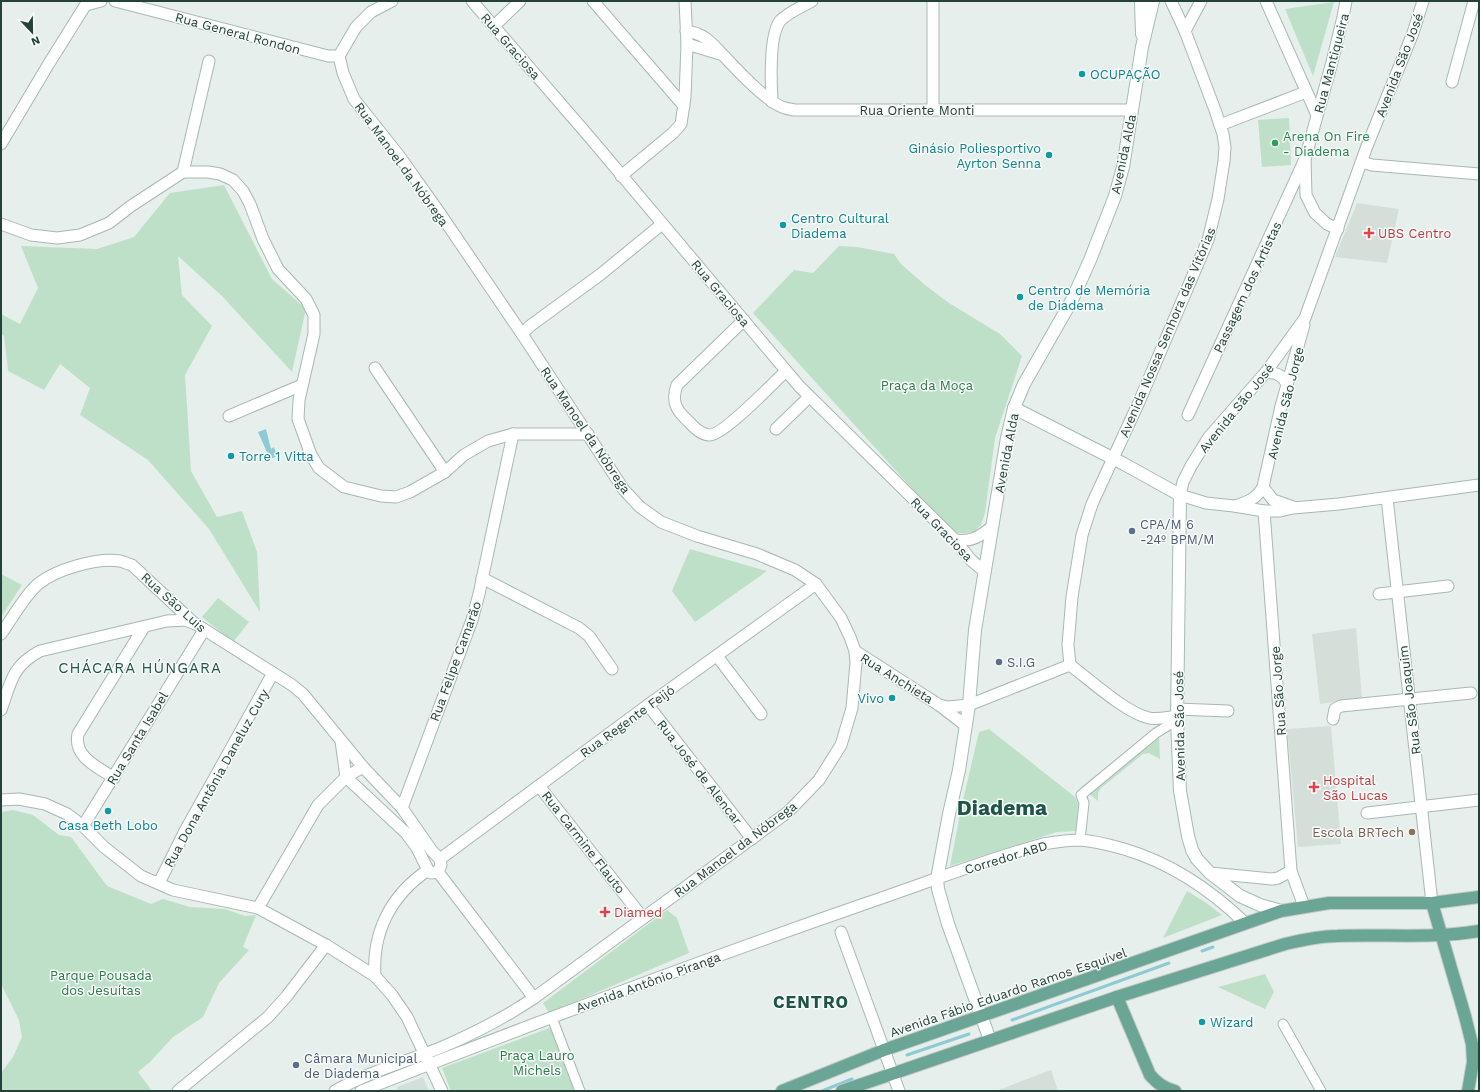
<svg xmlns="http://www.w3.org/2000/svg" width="1480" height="1092" viewBox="0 0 1480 1092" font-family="'Work Sans',sans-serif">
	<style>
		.built { fill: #d4dfda }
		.green { fill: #bfe0c8 }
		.water { fill: #8ec9d4 }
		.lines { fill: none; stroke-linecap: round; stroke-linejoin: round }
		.stream { stroke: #8ec9d4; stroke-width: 3 }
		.pedestrian-casing { stroke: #a8b8b2; stroke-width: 11 }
		.minor-casing { stroke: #a8b8b2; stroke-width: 13 }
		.secondary-casing { stroke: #a4bbb3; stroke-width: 14 }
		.primary-casing { stroke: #c2cac8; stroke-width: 14 }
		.pedestrian { stroke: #fff; stroke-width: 9 }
		.minor { stroke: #fff; stroke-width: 11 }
		.secondary { stroke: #fff; stroke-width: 12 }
		.primary { stroke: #6aa596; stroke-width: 12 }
		.culture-dot { fill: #0f9aa8; stroke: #f7fbf9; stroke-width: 1.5 }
		.leisure-dot { fill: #2e9e5b; stroke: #f7fbf9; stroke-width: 1.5 }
		.health-dot { fill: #e0444e; stroke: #f7fbf9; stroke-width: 1.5 }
		.service-dot { fill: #5c6f8a; stroke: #f7fbf9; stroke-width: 1.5 }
		.education-dot { fill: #8d6e63; stroke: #f7fbf9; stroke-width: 1.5 }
		.labels { text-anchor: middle; stroke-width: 3; stroke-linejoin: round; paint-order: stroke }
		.street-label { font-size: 13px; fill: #24423a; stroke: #f7fbf9 }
		.culture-label { font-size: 13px; fill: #0d838f; stroke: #f7fbf9; text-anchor: start }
		.leisure-label { font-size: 13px; fill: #27864d; stroke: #f7fbf9; text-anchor: start }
		.health-label { font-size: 13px; fill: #be3a42; stroke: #f7fbf9; text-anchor: start }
		.park-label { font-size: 13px; fill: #2d7a4b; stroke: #f7fbf9 }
		.service-label { font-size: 13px; fill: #4e5e75; stroke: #f7fbf9; text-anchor: start }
		.education-label { font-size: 13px; fill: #785e54; stroke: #f7fbf9; text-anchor: end }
		.quarter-label { font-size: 15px; letter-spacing: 1px; fill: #1f5548; stroke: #f7fbf9 }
		.district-label { font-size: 17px; font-weight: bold; letter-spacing: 1px; fill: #1f5548; stroke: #f7fbf9 }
		.town-label { font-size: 21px; font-weight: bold; fill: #1f5548; stroke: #f7fbf9 }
	</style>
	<rect width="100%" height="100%" fill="#e6efeb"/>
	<g class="built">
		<polygon points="1357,203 1399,209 1387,263 1335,257"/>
		<polygon points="1356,628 1362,698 1320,704 1312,634"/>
		<polygon points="1331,726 1341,844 1298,847 1287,729"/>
		<polygon points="1051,1070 1058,1091 996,1091"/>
		<polygon points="423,1077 429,1091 398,1091 397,1087"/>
	</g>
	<g class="green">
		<polygon points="1334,2 1313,76 1285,9"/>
		<polygon points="1289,118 1291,165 1262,167 1258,120"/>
		<polygon points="224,185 272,279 306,309 292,372 222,296 178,256 182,295 212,326 185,375 191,471 217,517 242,511 257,552 260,612 209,529 148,460 80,415 90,388 60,364 44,390 8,371 4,336 1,333 1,314 20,324 38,288 21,246 97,249 134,237 170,193"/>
		<polygon points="839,246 857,247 894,254 901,264 925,285 949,303 1000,334 1022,356 995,438 985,513 981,525 974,532 965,533 958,533 951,529 938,517 753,313 794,270 813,273"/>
		<polygon points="690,549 767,571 695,622 672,591"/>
		<polygon points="1,574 22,585 1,617"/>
		<polygon points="218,598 249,622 233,642 202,617"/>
		<polygon points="989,729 1075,797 1078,804 1076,831 1057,832 950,866 962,804 979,732"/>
		<polygon points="1155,729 1159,734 1160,759 1149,753 1143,754 1101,788 1098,793 1098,801 1081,787"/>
		<polygon points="13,810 33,815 59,835 71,837 107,886 151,904 163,899 190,907 225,909 245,916 256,915 243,947 249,950 219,983 203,1017 173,1037 150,1062 138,1072 152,1091 1,1091 1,1073 13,1057 22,1037 19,1020 1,984 1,812"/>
		<polygon points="1187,891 1205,902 1222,915 1163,938"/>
		<polygon points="667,910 677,918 689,953 549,1013 543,1003"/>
		<polygon points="1265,974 1274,992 1265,1009 1218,987"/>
		<polygon points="552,1027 579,1091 451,1091 442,1068"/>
	</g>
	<polygon class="water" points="266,429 271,449 274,447 277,456 270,459 258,432"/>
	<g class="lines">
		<g class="stream">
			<polyline points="1202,951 1213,947"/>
			<polyline points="1012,1020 1169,963"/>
			<polyline points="907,1055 969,1034"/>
			<polyline points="822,1091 852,1079"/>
		</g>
		<defs>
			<g id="pedestrian">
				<polyline points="1080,840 1084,803 1081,795 1156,733 1177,720"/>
				<polyline points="552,1018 580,1091"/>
				<polyline points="1283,1024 1321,1091"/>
			</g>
			<g id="minor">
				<polyline points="115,1 328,56 339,56"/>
				<polyline points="472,1 592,140 799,386 955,540 971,560 985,572"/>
				<polyline points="593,1 684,106"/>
				<polyline points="933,1 933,110"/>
				<polyline points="1266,1 1317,115"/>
				<polyline points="1423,1 1413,33 1367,146 1305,318 1266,372 1209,437 1191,466 1183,482 1180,495 1206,503 1234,506 1264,511 1280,511 1293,508 1339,504 1479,485"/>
				<polyline points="86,5 101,1"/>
				<polyline points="494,26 520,1"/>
				<path d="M 686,31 C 706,34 711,43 724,56 C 736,69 769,104 785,108 C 788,109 791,109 794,110 L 1132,110"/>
				<polyline points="1185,31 1201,1"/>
				<polyline points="687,44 720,54"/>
				<polyline points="1452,82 1474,1"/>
				<path d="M 772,102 C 771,83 769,35 780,21 C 788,12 802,7 812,1"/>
				<polyline points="1220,125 1306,92"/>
				<polyline points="1,144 48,65 88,1"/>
				<polyline points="1362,162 1372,165 1479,174"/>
				<polyline points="183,172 209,61"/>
				<polyline points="621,176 673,133 681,124 685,97 687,44 685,1"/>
				<polyline points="1,224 31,235 57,238 80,235 109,223 131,206 183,172 208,172 220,174 233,180 243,191 250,204 263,239 278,269 306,299 314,315 314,334 299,400 298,419 311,455 319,468 344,487 381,496 396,497 410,492 445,472 464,455 488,441 513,434 588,434"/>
				<polyline points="1338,229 1327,224 1315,213 1306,195 1305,159 1331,66 1343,17 1346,1"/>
				<path d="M 744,320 L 677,385 C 672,398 674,408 685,418 C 692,425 699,434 709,435 C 723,436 774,382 786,371"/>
				<polyline points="522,334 530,326 601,274 662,224"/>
				<polyline points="375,368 445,472"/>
				<path d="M 1266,372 C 1277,373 1283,375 1287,385"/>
				<polyline points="1188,415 1305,159"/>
				<polyline points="229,416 302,385"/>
				<polyline points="776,429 809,397"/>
				<polyline points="1263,487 1273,500 1293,507"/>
				<polyline points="1387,498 1432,903"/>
				<path d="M 1235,506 C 1248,502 1256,499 1263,487 L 1281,406 L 1304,325"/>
				<polyline points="1264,511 1291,871 1304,906"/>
				<path d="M 955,540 C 972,542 979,537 992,527"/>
				<polyline points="482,578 579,628 589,636 612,669"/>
				<polyline points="1379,594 1448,586"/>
				<path d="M 1,634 C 11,620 25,595 38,584 C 55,570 97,557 120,561 C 124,562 128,564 132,565 L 194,623 L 292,685 L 303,694 L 363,767 L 402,808 L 432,851 L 440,859 L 441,865 L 438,872 L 431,873 L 428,870 L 417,848 L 406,833 L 346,777 L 341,741"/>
				<polyline points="855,651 939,705 965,725"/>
				<polyline points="717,656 761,714"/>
				<polyline points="1070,665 1068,645 1072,597 1082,535 1092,504 1139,402 1208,240 1218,199 1224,161 1225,147 1223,134 1215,110 1185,31 1171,1"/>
				<path d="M 1070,665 C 1090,680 1126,713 1149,718 C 1158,720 1168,717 1177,716"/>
				<polyline points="648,705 752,839"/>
				<polyline points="939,705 948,707 969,705 1070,665"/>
				<polyline points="1177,709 1228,711"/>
				<path d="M 1,710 C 11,682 12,666 40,651 L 167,621 L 185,620 L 193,623"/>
				<polyline points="1333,719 1335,709 1341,706 1471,693"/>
				<path d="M 114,778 C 98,767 73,757 78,734 L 144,627"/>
				<polyline points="539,786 643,918"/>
				<polyline points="1,800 19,799 45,804 67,814 83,826 104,847 141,876 173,890 258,908 326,945 375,976 392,995 407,1017 442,1091"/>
				<polyline points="402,808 472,620 479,594 513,434"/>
				<polyline points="1367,813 1479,800"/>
				<polyline points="83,826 204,630"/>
				<polyline points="440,859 648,705 816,584"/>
				<polyline points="438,872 534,998"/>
				<polyline points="1210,873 1272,879 1278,878 1291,871"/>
				<polyline points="159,883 185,831 273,673"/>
				<polyline points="258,908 318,805 346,777 363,767"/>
				<polyline points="841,932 899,1091"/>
				<path d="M 375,976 C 372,932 391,895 428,870"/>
				<polyline points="178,1091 268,1017 286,997 326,945"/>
				<path d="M 335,1091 C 368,1072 405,1062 440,1048 C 473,1034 504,1018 534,998 L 788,812 L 819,780 L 841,745 L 852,708 L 856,663 L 855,651 L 850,637 L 841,618 L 816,584 L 795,570 L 757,554 L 697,536 L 661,522 L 640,507 L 624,490 L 522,334 L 439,212 L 400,157 L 354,99 L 343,73 L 339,56 L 356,27 L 371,12 L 392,1"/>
				<path d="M 361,1091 C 529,1025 697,962 867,903 C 926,883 984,860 1043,844 C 1055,842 1067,840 1080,840 C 1095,841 1110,845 1124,849 C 1171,863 1210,889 1245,923"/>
			</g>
			<g id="secondary">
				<polyline points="1141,1 1142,34"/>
				<polyline points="1014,408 1124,464 1180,495 1177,720 1180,791 1188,836 1192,850 1197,859 1210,873 1240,896 1260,905 1281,911"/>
				<polyline points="990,1040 948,924 938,889 937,879 949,814 959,770 969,705 975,630 1007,438 1014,408 1024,384 1072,300 1090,260 1115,196 1123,167 1142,47 1153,1"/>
			</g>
			<g id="primary">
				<polyline points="1432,903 1465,1016 1472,1044 1473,1062 1468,1091"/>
				<path d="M 1117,997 L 1150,1075 C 1158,1084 1164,1088 1175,1091"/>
				<polyline points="782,1091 884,1050 1281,911 1329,903 1432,903 1479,897"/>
				<path d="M 842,1091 L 1117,997 L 1285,944 C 1302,940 1320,936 1337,936 C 1384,934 1432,939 1479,931"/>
			</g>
		</defs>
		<use href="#pedestrian" class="pedestrian-casing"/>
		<use href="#minor" class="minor-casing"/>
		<use href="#secondary" class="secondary-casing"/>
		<use href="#primary" class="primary-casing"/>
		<use href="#pedestrian" class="pedestrian"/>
		<use href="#minor" class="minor"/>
		<use href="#secondary" class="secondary"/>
		<use href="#primary" class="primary"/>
	</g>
	<g class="culture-dot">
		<circle cx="1082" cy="74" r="4"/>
		<circle cx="1049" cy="155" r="4"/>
		<circle cx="783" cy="225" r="4"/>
		<circle cx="1020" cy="297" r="4"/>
		<circle cx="231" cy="456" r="4"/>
		<circle cx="892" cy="698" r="4"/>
		<circle cx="108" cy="811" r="4"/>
		<circle cx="1202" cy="1022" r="4"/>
	</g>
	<circle class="leisure-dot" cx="1275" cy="143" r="4"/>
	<g class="health-dot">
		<path d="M1367 227h4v4h4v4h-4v4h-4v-4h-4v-4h4z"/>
		<path d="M1312 781h4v4h4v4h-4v4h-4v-4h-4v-4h4z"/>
		<path d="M603 906h4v4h4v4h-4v4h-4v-4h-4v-4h4z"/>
	</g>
	<g class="service-dot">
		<circle cx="1132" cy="531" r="4"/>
		<circle cx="999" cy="662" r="4"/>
		<circle cx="296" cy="1065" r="4"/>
	</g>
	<circle class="education-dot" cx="1412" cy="832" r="4"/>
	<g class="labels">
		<g class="street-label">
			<text transform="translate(238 33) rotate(15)" y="5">Rua General Rondon</text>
			<text transform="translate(511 46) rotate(49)" y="5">Rua Graciosa</text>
			<text transform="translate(1331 63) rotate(-75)" y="5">Rua Mantiqueira</text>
			<text transform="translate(1399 65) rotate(-69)" y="5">Avenida São José</text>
			<text x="917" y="115">Rua Oriente Monti</text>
			<text transform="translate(1123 154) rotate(-78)" y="5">Avenida Alda</text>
			<text transform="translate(402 164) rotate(54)" y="5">Rua Manoel da Nóbrega</text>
			<text transform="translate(1247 287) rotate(-65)" y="5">Passagem dos Artistas</text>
			<text transform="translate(721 293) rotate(50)" y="5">Rua Graciosa</text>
			<text transform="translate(1167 332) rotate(-67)" y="5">Avenida Nossa Senhora das Vitórias</text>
			<text transform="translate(1285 403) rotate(-76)" y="5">Avenida São Jorge</text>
			<text transform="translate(1236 408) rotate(-51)" y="5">Avenida São José</text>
			<text transform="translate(586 430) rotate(56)" y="5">Rua Manoel da Nóbrega</text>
			<text transform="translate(1006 453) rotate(-79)" y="5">Avenida Alda</text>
			<text transform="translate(942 529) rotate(46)" y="5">Rua Graciosa</text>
			<text transform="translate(174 602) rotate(42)" y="5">Rua São Luis</text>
			<text transform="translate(455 661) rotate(-70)" y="5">Rua Felipe Camarão</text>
			<text transform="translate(897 678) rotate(32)" y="5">Rua Anchieta</text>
			<text transform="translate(1278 691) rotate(-94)" y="5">Rua São Jorge</text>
			<text transform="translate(1409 700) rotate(-97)" y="5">Rua São Joaquim</text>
			<text transform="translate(627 721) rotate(-36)" y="5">Rua Regente Feijó</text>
			<text transform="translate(1179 726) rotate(-91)" y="5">Avenida São José</text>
			<text transform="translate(137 738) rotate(-59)" y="5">Rua Santa Isabel</text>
			<text transform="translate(700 772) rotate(52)" y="5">Rua José de Alencar</text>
			<text transform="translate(216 778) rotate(-61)" y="5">Rua Dona Antônia Daneluz Cury</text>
			<text transform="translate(584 842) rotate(52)" y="5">Rua Carmine Flauto</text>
			<text transform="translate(735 849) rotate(-37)" y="5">Rua Manoel da Nóbrega</text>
			<text transform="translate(1006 857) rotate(-17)" y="5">Corredor ABD</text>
			<text transform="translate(648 982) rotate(-20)" y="5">Avenida Antônio Piranga</text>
			<text transform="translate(1008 992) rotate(-19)" y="5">Avenida Fábio Eduardo Ramos Esquível</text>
		</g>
		<g class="culture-label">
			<text x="1090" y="79">OCUPAÇÃO</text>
			<text x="1041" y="153" text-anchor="end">Ginásio Poliesportivo<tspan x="1041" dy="15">Ayrton Senna</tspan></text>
			<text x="791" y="223">Centro Cultural<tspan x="791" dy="15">Diadema</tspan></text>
			<text x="1028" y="295">Centro de Memória<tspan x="1028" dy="15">de Diadema</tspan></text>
			<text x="239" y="461">Torre 1 Vitta</text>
			<text x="884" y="703" text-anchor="end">Vivo</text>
			<text x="108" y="830" text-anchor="middle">Casa Beth Lobo</text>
			<text x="1210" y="1027">Wizard</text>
		</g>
		<g class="leisure-label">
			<text x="1283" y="141">Arena On Fire<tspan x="1283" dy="15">- Diadema</tspan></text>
		</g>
		<g class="health-label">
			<text x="1378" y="238">UBS Centro</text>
			<text x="1323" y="785">Hospital<tspan x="1323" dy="15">São Lucas</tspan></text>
			<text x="614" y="917">Diamed</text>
		</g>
		<g class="park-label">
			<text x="927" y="390">Praça da Moça</text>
			<text x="101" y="980">Parque Pousada<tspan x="101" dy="15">dos Jesuítas</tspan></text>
			<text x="537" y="1060">Praça Lauro<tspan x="537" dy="15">Michels</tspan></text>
		</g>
		<g class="service-label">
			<text x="1140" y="529">CPA/M 6<tspan x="1140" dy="15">-24º BPM/M</tspan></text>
			<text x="1007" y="667">S.I.G</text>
			<text x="304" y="1063">Câmara Municipal<tspan x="304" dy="15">de Diadema</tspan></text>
		</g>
		<g class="education-label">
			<text x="1404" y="837">Escola BRTech</text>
		</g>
		<g class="quarter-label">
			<text x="140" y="673">CHÁCARA HÚNGARA</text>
		</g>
		<g class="district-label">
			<text x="811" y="1008">CENTRO</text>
		</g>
		<g class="town-label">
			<text x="1002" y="815">Diadema</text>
		</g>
	</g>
	<rect width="1480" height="1092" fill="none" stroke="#24423a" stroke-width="4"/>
	<g transform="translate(32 32) rotate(158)" stroke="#f7fbf9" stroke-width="3" paint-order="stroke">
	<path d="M0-3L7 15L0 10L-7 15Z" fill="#24423a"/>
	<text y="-6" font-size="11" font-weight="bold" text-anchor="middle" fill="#24423a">N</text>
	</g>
</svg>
